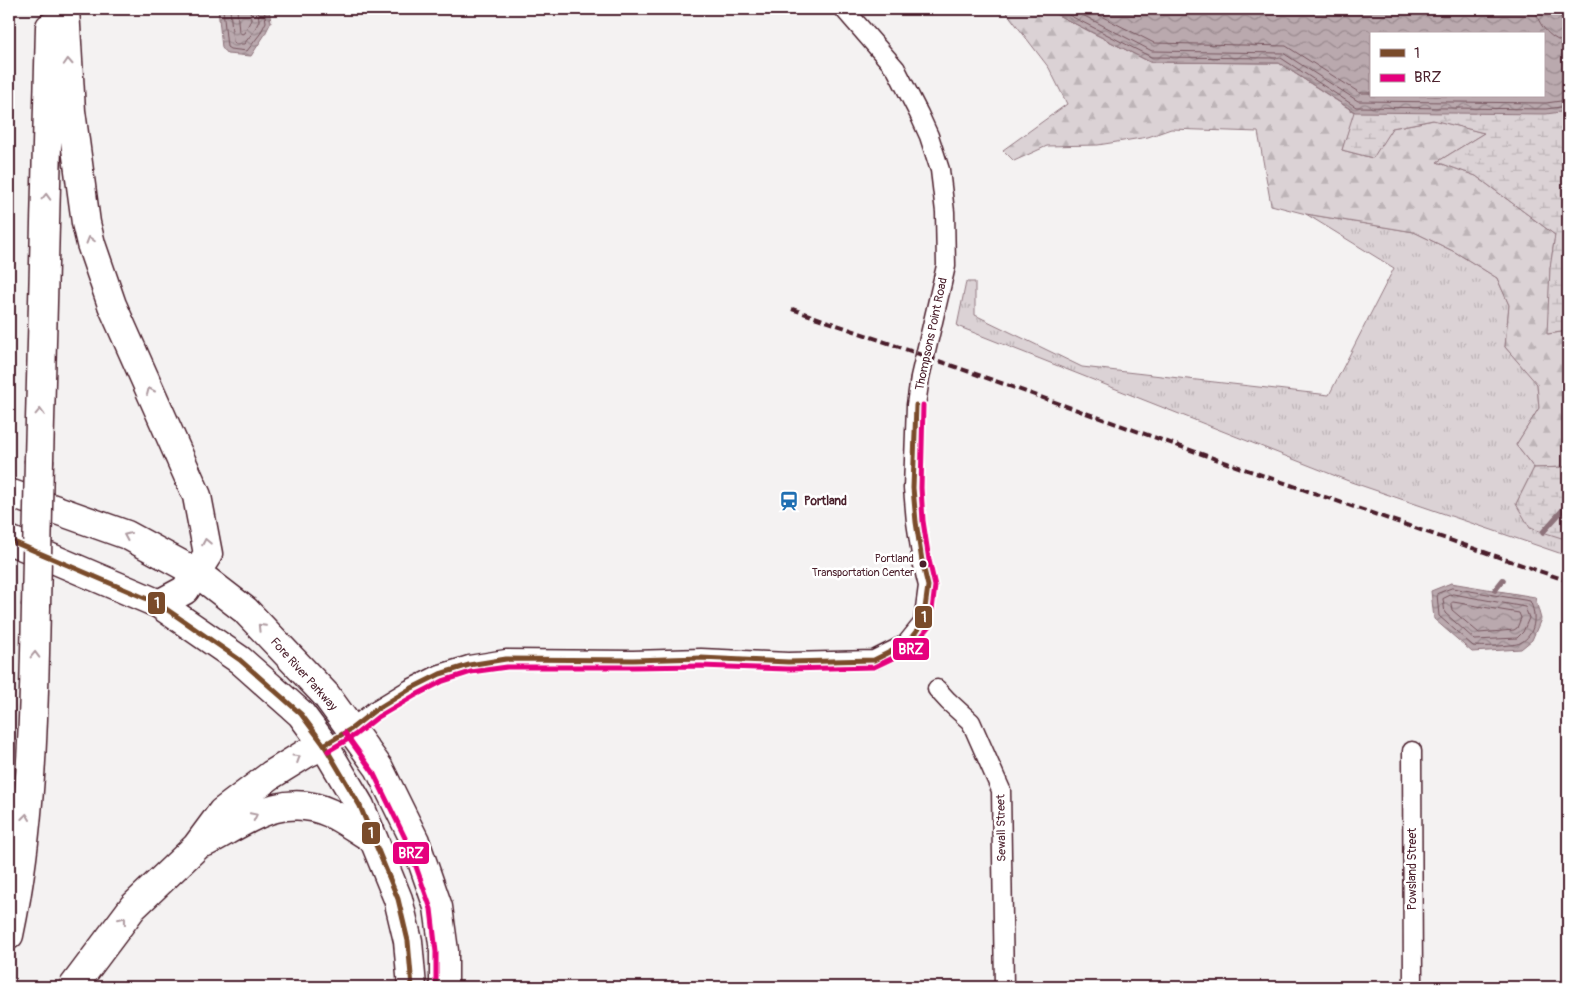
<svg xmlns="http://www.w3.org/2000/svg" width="1577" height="996" viewBox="0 0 1577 996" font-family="Pangolin,sans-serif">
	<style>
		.grass { fill: url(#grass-tufts); stroke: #927880 }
		.forest { fill: url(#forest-firs); stroke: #927880 }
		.wetland { fill: url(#wetland-marsh); stroke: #927880; fill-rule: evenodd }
		.water { fill: url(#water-waves); stroke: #8d727a; fill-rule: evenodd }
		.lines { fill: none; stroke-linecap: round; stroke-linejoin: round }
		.shore { stroke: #77565f; stroke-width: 1 }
		.stream { stroke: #8d727a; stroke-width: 5.5 }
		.minor-casing { stroke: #4a1f2b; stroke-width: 21 }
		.primary-casing { stroke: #4a1f2b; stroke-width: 31 }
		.motorway-casing { stroke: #4a1f2b; stroke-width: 31 }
		.minor { stroke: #fff; stroke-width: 18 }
		.primary { stroke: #fff; stroke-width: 28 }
		.motorway { stroke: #fff; stroke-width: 28 }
		.rail { stroke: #4a1f2b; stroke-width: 4; stroke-dasharray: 8 4; stroke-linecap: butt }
		.motorway-bridge-casing { stroke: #4a1f2b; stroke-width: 31; stroke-linecap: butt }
		.motorway-bridge { stroke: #fff; stroke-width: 28 }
		.bus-1-casing { stroke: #fff; stroke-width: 9 }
		.bus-2-casing { stroke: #fff; stroke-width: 9 }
		.bus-1 { stroke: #7a4b2a; stroke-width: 5 }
		.bus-2 { stroke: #e5007d; stroke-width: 5 }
		.oneway { stroke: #ae9aa0 }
		.bus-dot { fill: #4a1f2b; stroke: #fff; stroke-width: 2 }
		.labels { text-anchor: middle; stroke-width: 5; stroke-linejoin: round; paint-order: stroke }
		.bus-label { font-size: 11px; fill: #4a1f2b; stroke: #fff; text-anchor: end }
		.street-label { font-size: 12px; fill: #4a1f2b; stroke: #fff }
		.poi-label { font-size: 12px; font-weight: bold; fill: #4a1f2b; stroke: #fff; text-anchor: start }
		.line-badge { stroke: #fff; stroke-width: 2 }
		.badge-label { font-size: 14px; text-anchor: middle; font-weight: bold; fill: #fff }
	</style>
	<defs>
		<pattern id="grass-tufts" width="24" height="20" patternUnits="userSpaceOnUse" patternTransform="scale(1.25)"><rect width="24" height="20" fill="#dbd2d5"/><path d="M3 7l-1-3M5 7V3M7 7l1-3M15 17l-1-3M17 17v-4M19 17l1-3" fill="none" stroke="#bdb4b7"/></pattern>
		<pattern id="forest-firs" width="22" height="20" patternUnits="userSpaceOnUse" patternTransform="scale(1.25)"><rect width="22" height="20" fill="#dbd2d5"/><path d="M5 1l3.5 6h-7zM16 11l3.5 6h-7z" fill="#bdb4b7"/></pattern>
		<pattern id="wetland-marsh" width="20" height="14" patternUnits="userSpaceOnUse" patternTransform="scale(1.25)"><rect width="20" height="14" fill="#dbd2d5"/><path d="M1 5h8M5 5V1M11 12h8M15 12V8" fill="none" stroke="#bdb4b7"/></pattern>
		<pattern id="water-waves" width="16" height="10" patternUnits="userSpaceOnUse" patternTransform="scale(1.25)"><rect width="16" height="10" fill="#baa9ae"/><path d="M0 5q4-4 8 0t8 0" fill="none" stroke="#99898e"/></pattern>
	</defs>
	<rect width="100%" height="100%" fill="#f4f2f2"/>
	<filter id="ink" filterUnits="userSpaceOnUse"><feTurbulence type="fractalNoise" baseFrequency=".02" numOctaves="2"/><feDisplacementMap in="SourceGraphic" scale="10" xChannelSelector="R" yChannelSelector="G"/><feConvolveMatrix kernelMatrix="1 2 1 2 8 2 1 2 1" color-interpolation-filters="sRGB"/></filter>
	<g filter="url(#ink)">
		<polygon class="grass" points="1306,214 1414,232 1455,252 1497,278 1509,305 1505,347 1537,383 1539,408 1516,445 1534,468 1516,504 1568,540 1568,556 1351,482 957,326 966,282 975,282 975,315 1082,367 1329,395 1394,268"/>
		<g class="forest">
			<polygon points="1004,9 1046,9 1150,62 1279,63 1355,112 1342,150 1372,158 1392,128 1434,120 1484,133 1437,162 1476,176 1555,235 1550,268 1548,334 1568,331 1568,467 1534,468 1516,445 1539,408 1537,384 1505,347 1509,305 1497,278 1455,252 1414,232 1306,214 1271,205 1258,132 1171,129 1148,137 1098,145 1047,146 1014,161 1003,150 1067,104 1049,68"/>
			<polygon points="1553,9 1568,9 1568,26"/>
		</g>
		<g class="wetland">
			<path d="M 1046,9 L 1553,9 L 1568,26 L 1568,331 L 1547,334 L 1550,268 L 1555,235 L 1476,176 L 1437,162 L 1484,133 L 1433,120 L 1392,128 L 1373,158 L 1342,150 L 1354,112 L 1279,63 L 1150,62 ZM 1371,34 L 1543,34 L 1543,96 L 1371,96 Z"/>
			<polygon points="1568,467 1568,540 1530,528 1516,504 1534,468"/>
		</g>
		<g class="water">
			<polygon points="218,9 269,9 271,22 264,36 251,56 227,54 222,48"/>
			<path d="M 1046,9 L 1553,9 L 1568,26 L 1568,111 L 1546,114 L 1355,112 L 1279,63 L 1150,62 ZM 1371,34 L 1543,34 L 1543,96 L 1371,96 Z"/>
			<polygon points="1451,583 1535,597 1541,619 1532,640 1521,649 1472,652 1434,619 1431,591"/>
		</g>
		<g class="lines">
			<g class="shore">
				<polyline points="223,9 227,47 230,49 247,51 260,34 266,22 264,9"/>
				<polyline points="230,9 233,42 235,44 244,44 254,31 259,21 258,9"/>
				<polyline points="237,9 239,32 242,34 244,33 251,20 250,9"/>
				<polyline points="1057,9 1151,57 1281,58 1356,107 1546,109 1568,106"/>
				<polyline points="1071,9 1152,51 1283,53 1358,101 1546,103 1568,100"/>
				<polyline points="1087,9 1154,43 1286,46 1360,93 1371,93"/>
				<path d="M 1536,9 C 1536,24 1553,42 1568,43"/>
				<path d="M 1452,588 L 1530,601 C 1537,615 1536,635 1520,643 C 1514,646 1481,647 1473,646 L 1439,616 L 1437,594 Z"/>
				<polygon points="1453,594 1525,607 1529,618 1523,632 1517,638 1475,640 1445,613 1443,599"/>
				<polygon points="1453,602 1519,613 1521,618 1517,628 1514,630 1479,633 1452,610 1451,604"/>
			</g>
			<g class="stream">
				<polyline points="1568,272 1567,276 1568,277"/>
				<polyline points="1543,532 1568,504"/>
				<polyline points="1495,590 1503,580"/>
			</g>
			<defs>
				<g id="minor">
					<polyline points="937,689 948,701 971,722 1001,790 1004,987"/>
					<polyline points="351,729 374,711 410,689 440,674 469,665 506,659 633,660 701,658 788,662 874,660 906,644 923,623 928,586 922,561 916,522 913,488 916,405 920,377 946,266 945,212 940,170 929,136 919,114 896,69 844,9"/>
					<polyline points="1412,751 1413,987"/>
				</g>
				<g id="primary">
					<polyline points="9,493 127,535 197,573 245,610 326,695 379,768 415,841 438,907 444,951 444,987"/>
					<polyline points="9,540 159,604 240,660 301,714 324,745 360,806 398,899 408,941 412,987"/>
				</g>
				<g id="motorway">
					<polyline points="65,9 71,111 86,223 91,244 112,305 197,496 208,554 185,590 159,604"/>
					<polyline points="39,460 50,27"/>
					<path d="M 206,842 C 246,821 283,791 330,813 C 345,820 359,831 373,839"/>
					<path d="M 9,935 C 32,827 34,716 36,606"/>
					<polyline points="73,987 133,907 196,847 222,812 271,775 305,754 324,745"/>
				</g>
			</defs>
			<use href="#minor" class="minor-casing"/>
			<use href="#primary" class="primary-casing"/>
			<use href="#motorway" class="motorway-casing"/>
			<use href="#minor" class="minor"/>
			<use href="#primary" class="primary"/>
			<use href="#motorway" class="motorway"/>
			<polyline class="rail" points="792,309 1227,463 1568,581"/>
			<defs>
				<polyline id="motorway-bridge" points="36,606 39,460"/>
			</defs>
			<use href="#motorway-bridge" class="motorway-bridge-casing"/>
			<use href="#motorway-bridge" class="motorway-bridge"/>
			<defs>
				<g id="bus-1">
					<polyline points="9,540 159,604 240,660 301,714 324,745 360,806 398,899 408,941 412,987"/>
					<polyline points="324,745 351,729 374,711 410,689 440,674 469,665 506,659 633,660 701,658 788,662 874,660 906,644 923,623 928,586 922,561 916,522 913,488 916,405"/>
				</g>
				<g id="bus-2">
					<polyline points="345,733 373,772 408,844 431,909 436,952 436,987"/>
					<polyline points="328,751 355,735 378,717 414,696 443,681 471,672 507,667 633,667 701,666 788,669 874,667 910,650 930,626 935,586 929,560 923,521 921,488 923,405"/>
				</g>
			</defs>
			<use href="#bus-1" class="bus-1-casing"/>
			<use href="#bus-2" class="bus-2-casing"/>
			<use href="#bus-1" class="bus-1"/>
			<use href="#bus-2" class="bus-2"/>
		</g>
		<defs><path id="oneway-chevron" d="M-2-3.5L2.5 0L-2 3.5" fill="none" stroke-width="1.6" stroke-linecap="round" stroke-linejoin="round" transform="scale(1.25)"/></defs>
		<g class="oneway">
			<use href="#oneway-chevron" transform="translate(68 62) rotate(-93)"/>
			<use href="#oneway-chevron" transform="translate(46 197) rotate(-88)"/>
			<use href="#oneway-chevron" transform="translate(90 240) rotate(-106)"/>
			<use href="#oneway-chevron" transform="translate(150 391) rotate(-114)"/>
			<use href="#oneway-chevron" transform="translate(40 412) rotate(-88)"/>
			<use href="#oneway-chevron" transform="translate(127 536) rotate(-156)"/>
			<use href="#oneway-chevron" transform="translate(206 542) rotate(-101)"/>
			<use href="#oneway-chevron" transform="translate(261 627) rotate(-134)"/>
			<use href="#oneway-chevron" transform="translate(35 655) rotate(-89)"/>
			<use href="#oneway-chevron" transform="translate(297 758) rotate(-32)"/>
			<use href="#oneway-chevron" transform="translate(254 816) rotate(-26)"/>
			<use href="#oneway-chevron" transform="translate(26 817) rotate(-83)"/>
			<use href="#oneway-chevron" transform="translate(123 920) rotate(-52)"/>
		</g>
	</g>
	<defs>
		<symbol id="station-bare" viewBox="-9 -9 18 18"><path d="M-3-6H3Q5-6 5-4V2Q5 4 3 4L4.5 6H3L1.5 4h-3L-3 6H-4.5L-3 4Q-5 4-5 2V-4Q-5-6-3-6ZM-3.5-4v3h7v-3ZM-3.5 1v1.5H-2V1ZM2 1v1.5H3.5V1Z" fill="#1f6fb2" stroke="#fff" stroke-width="2.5" paint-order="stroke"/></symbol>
	</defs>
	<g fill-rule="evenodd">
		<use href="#station-bare" x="775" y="487" width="28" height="28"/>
	</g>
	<circle class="bus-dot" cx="923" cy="564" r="4.5"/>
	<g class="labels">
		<g class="bus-label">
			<text x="914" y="562">Portland<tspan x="914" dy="14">Transportation Center</tspan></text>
		</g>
		<g class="street-label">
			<text transform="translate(931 334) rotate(-78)" y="4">Thompsons Point Road</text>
			<text transform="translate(304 674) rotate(48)" y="4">Fore River Parkway</text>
			<text transform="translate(1001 828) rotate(-91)" y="4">Sewall Street</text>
			<text transform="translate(1412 869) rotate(-90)" y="4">Powsland Street</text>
		</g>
		<g class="poi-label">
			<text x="804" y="505">Portland</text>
		</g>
	</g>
	<g class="line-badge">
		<rect x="147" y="591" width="19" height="24" rx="5" fill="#7a4b2a"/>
		<rect x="914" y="605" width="19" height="24" rx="5" fill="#7a4b2a"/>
		<rect x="892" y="637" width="38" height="24" rx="5" fill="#e5007d"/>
		<rect x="361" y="821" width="20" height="24" rx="5" fill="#7a4b2a"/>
		<rect x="392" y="841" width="38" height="24" rx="5" fill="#e5007d"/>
	</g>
	<g class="badge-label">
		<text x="157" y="608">1</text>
		<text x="924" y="622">1</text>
		<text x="911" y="654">BRZ</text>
		<text x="371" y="838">1</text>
		<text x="411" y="858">BRZ</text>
	</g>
	<rect width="1577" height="996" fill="none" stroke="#fff" stroke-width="30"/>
	<rect x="15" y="15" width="1547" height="966" fill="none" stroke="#4a1f2b" stroke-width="2" filter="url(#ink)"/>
	<rect x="1370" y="32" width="175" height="65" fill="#ffffff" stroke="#b7a5aa"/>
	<rect x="1380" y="49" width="25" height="8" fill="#7a4b2a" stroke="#b7a5aa"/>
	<text x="1414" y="58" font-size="15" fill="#4a1f2b">1</text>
	<rect x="1380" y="74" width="25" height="8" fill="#e5007d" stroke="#b7a5aa"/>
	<text x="1414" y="82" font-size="15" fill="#4a1f2b">BRZ</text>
</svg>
